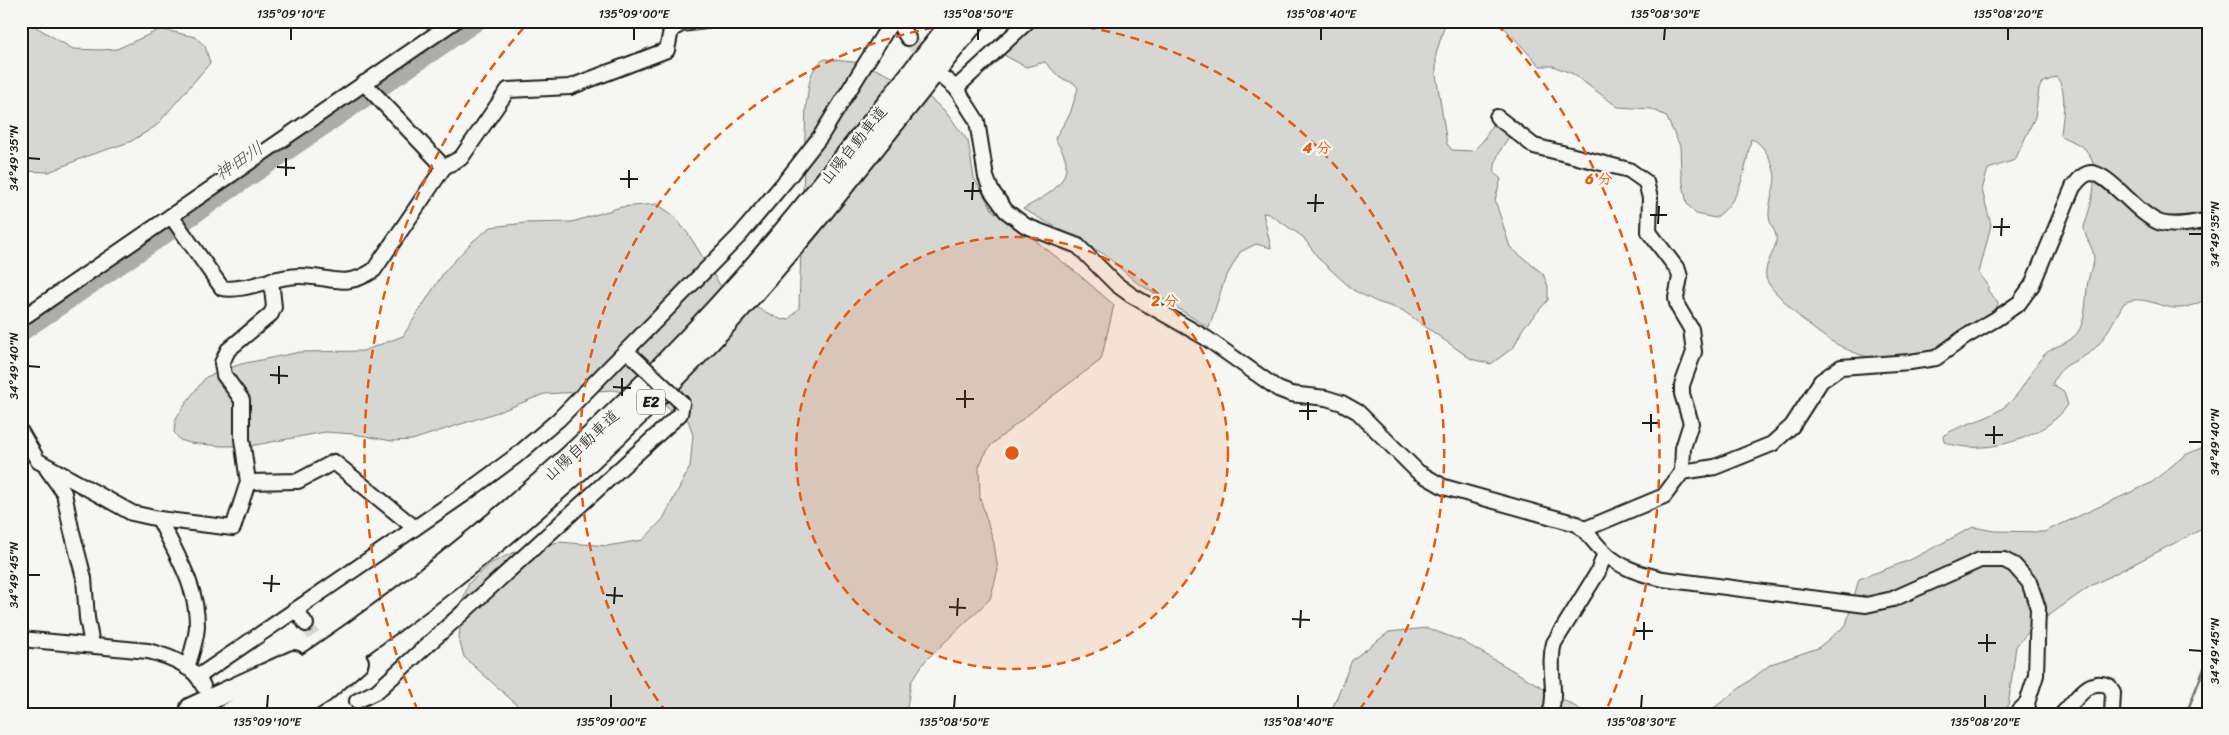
<svg xmlns="http://www.w3.org/2000/svg" width="2229" height="735" viewBox="0 0 2229 735" font-family="Sriracha,'Klee One',sans-serif">
	<style>
		.green { fill: #d6d6d2; stroke: #797977 }
		.lines { fill: none; stroke-linecap: round; stroke-linejoin: round }
		.stream { stroke: #727271; stroke-width: 2.5 }
		.river { stroke: #acaca9; stroke-width: 16 }
		.minor-tunnel { stroke: #d5d5d2; stroke-width: 14; stroke-dasharray: 14 7; stroke-linecap: butt }
		.minor-casing { stroke: #1c1c1c; stroke-width: 18 }
		.highway-casing { stroke: #1c1c1c; stroke-width: 24 }
		.minor { stroke: #f6f6f2; stroke-width: 14 }
		.highway { stroke: #f6f6f2; stroke-width: 20 }
		.minor-bridge-casing { stroke: #1c1c1c; stroke-width: 18; stroke-linecap: butt }
		.minor-bridge { stroke: #f6f6f2; stroke-width: 14 }
		.ticks { fill: none; stroke: #1c1c1c; stroke-width: 2 }
		.ring { fill: none; stroke: #e8590c; stroke-width: 2.5; stroke-dasharray: 9 6 }
		.labels { text-anchor: middle; stroke-width: 4.5; stroke-linejoin: round; paint-order: stroke }
		.shield { fill: #f6f6f2; stroke: #5d5d5c; stroke-width: 1 }
		.shield-label { font-size: 15px; font-weight: bold; fill: #1c1c1c }
		.street-label { font-size: 16px; fill: #1c1c1c; stroke: #f6f6f2 }
		.water-label { font-size: 18px; font-style: italic; fill: #565654; stroke: #f6f6f2 }
		.centre { fill: #e8590c; stroke: #f6f6f2; stroke-width: 2.5 }
		.ring-label { font-size: 15px; text-anchor: middle; font-weight: bold; fill: #e8590c; stroke: #f6f6f2; stroke-width: 4.5; stroke-linejoin: round; paint-order: stroke }
		.neatline { fill: none; stroke: #1c1c1c; stroke-width: 2 }
		.ticks-label { font-size: 12px; text-anchor: middle; fill: #1c1c1c }
	</style>
	<rect width="100%" height="100%" fill="#f6f6f2"/>
	<filter id="ink" filterUnits="userSpaceOnUse"><feTurbulence type="fractalNoise" baseFrequency=".02" numOctaves="2"/><feDisplacementMap in="SourceGraphic" scale="10" xChannelSelector="R" yChannelSelector="G"/><feConvolveMatrix kernelMatrix="1 2 1 2 8 2 1 2 1" color-interpolation-filters="sRGB"/></filter>
	<g filter="url(#ink)">
		<g class="green">
			<polygon points="21,21 31,21 36,27 73,49 100,50 117,49 161,29 195,37 205,46 210,63 156,126 130,142 90,155 49,172 21,171"/>
			<path d="M 1036,21 L 1446,21 L 1436,54 L 1436,74 L 1447,144 L 1452,150 L 1473,151 L 1483,141 L 1493,123 L 1506,131 L 1509,137 C 1501,148 1493,161 1495,174 L 1501,179 L 1495,200 L 1510,247 L 1543,274 L 1548,286 L 1548,300 L 1523,328 L 1514,347 L 1491,364 L 1471,359 L 1402,310 L 1377,302 L 1353,290 L 1320,260 L 1303,237 L 1269,214 L 1263,213 L 1271,248 L 1256,244 L 1240,252 L 1224,281 L 1209,328 L 1136,282 L 1104,254 L 1023,209 C 1041,198 1068,187 1066,163 C 1066,155 1058,145 1055,138 L 1070,114 L 1078,88 L 1074,83 L 1060,78 L 1045,62 L 1026,67 L 1002,54 Z"/>
			<path d="M 1498,21 L 2208,21 L 2208,299 C 2200,302 2190,307 2181,308 C 2162,310 2143,293 2124,303 C 2116,316 2104,341 2093,350 C 2077,364 2061,361 2052,385 L 2064,392 L 2068,405 C 2045,439 1982,457 1944,442 L 1943,436 C 1960,424 1981,422 1998,411 C 2022,397 2026,376 2043,356 C 2050,348 2064,345 2072,338 C 2089,326 2084,294 2089,277 C 2090,271 2094,265 2094,259 C 2094,247 2084,238 2084,227 C 2091,206 2103,167 2085,149 C 2079,143 2068,140 2061,136 C 2062,119 2069,90 2056,77 L 2042,83 L 2039,89 L 2035,117 L 2015,160 L 1988,169 L 1982,190 L 1991,225 L 1979,273 L 1988,285 L 1988,291 L 1998,302 C 1997,317 1979,319 1968,326 C 1949,339 1931,355 1908,359 C 1859,367 1813,334 1782,299 C 1777,294 1768,285 1766,278 C 1764,264 1773,256 1776,242 C 1778,233 1770,226 1769,217 C 1768,205 1774,191 1775,179 C 1775,166 1764,142 1751,139 C 1745,169 1742,200 1715,218 L 1696,214 L 1687,204 L 1681,173 L 1680,146 L 1666,116 L 1652,109 L 1618,107 L 1573,74 L 1553,66 L 1540,66 Z"/>
			<path d="M 825,59 L 862,63 L 919,89 L 944,110 L 968,141 L 974,178 L 993,211 L 1022,230 L 1077,273 L 1114,305 L 1101,360 L 1035,409 L 991,445 L 984,456 L 979,467 L 980,498 L 994,543 L 998,570 L 990,599 L 925,661 L 911,682 L 906,714 L 522,714 L 517,705 L 464,657 L 459,639 L 462,602 L 469,583 L 491,563 L 517,551 L 559,542 L 607,546 L 643,540 L 663,519 L 690,467 L 693,435 L 688,420 L 656,401 L 614,390 L 544,394 L 504,410 L 412,440 L 392,441 L 354,434 L 325,432 L 250,446 L 221,446 L 190,443 L 180,440 L 174,432 L 176,418 L 191,396 L 206,377 L 241,364 L 300,352 L 363,351 L 403,336 L 444,272 L 473,241 L 491,227 L 525,223 L 572,222 L 621,207 L 657,204 L 673,215 L 689,235 L 720,285 L 734,297 L 782,320 L 789,319 L 799,308 L 806,106 C 809,89 808,67 825,59 Z"/>
			<polygon points="2208,445 2208,526 2089,587 2034,626 2016,646 2007,714 1706,714 1771,664 1818,648 1846,625 1859,579 1910,560 1973,527 1994,531 2044,532 2151,483 2185,455"/>
			<polygon points="1427,628 1462,641 1588,714 1330,714 1352,660 1389,632"/>
		</g>
		<g class="lines">
			<polyline class="stream" points="2186,714 2208,659"/>
			<polyline class="river" points="21,334 480,21"/>
			<g class="minor-tunnel">
				<polyline points="908,38 929,61"/>
				<polyline points="306,624 357,701"/>
			</g>
			<defs>
				<g id="minor">
					<polyline points="897,21 908,38"/>
					<path d="M 945,79 L 956,88 L 977,121 L 986,177 L 991,190 L 1006,211 L 1026,226 L 1078,246 L 1116,284 L 1131,295 L 1206,338 L 1278,389 L 1291,394 L 1326,398 L 1342,403 L 1358,412 L 1418,472 L 1444,487 L 1577,524 C 1588,532 1594,543 1604,552 C 1620,568 1641,574 1663,579 L 1866,605 L 1893,599 L 1980,560 L 2004,560 L 2014,565 L 2029,582 L 2038,608 L 2036,675 L 2027,703 L 2029,714"/>
					<polyline points="364,83 444,167"/>
					<polyline points="956,88 1028,21"/>
					<polyline points="1497,117 1534,146 1629,170 1646,182 1650,198 1649,232 1678,270 1680,277 1676,298 1678,307 1691,329 1694,352 1682,385 1682,394 1691,423 1683,448 1682,472 1664,496 1585,529"/>
					<path d="M 171,216 L 222,288 C 247,292 273,276 299,276 C 331,276 344,290 374,270 L 444,167 L 461,158 L 508,90 L 570,87 L 667,50 L 671,30 L 681,24 L 705,21"/>
					<polyline points="21,319 455,21"/>
					<polyline points="21,432 38,461 132,513 159,519 233,528 248,482 242,439 242,400 224,375 222,363 228,350 271,314 274,307 271,280"/>
					<polyline points="47,469 64,493 71,528 84,578 87,618 92,645"/>
					<path d="M 1682,472 L 1715,467 L 1772,444 L 1792,426 L 1821,381 L 1841,367 L 1910,362 L 1936,358 L 1965,337 L 1996,319 L 2019,303 L 2032,285 L 2073,187 C 2078,181 2083,173 2092,173 C 2111,175 2138,216 2161,223 C 2175,227 2194,223 2208,220"/>
					<polyline points="248,482 298,481 334,462 415,528"/>
					<path d="M 159,519 C 176,554 198,587 197,627 C 196,641 191,655 187,668"/>
					<polyline points="296,610 306,624"/>
					<path d="M 21,639 L 148,651 C 169,656 195,666 203,686"/>
					<polyline points="199,676 463,495 516,456 559,419 740,235 788,178 820,137 892,21"/>
					<polyline points="357,701 377,691 680,414 682,403"/>
					<path d="M 1550,714 C 1558,691 1547,666 1554,643 L 1598,572 L 1605,553"/>
					<polyline points="2016,714 2027,703"/>
					<path d="M 2062,714 C 2076,701 2088,676 2109,686 L 2113,692 L 2112,714"/>
				</g>
				<g id="highway">
					<polyline points="191,708 294,661"/>
					<path d="M 228,714 C 423,597 595,446 745,277 C 817,195 884,107 953,21"/>
					<path d="M 259,714 C 420,612 567,492 698,354 C 797,249 885,133 975,21"/>
					<polyline points="290,714 324,692 358,662"/>
				</g>
			</defs>
			<use href="#minor" class="minor-casing"/>
			<use href="#highway" class="highway-casing"/>
			<use href="#minor" class="minor"/>
			<use href="#highway" class="highway"/>
			<defs>
				<polyline id="minor-bridge" points="633,357 682,403"/>
			</defs>
			<use href="#minor-bridge" class="minor-bridge-casing"/>
			<use href="#minor-bridge" class="minor-bridge"/>
		</g>
	</g>
	<path class="ticks" d="M 291,40 L 291,28M 634,40 L 634,28M 978,40 L 978,28M 1321,40 L 1321,28M 1664,40 L 1665,28M 2008,40 L 2008,28M 28,158 L 40,159M 277,167 L 295,168M 286,176 L 286,158M 620,179 L 638,179M 629,188 L 629,170M 964,191 L 981,191M 972,200 L 973,182M 1307,203 L 1324,203M 1315,212 L 1316,194M 1650,215 L 1667,215M 1658,224 L 1659,206M 1993,227 L 2010,227M 2189,234 L 2202,234M 2001,236 L 2002,218M 28,366 L 40,367M 270,375 L 288,376M 279,384 L 279,366M 613,387 L 631,388M 622,396 L 622,378M 956,399 L 974,399M 965,408 L 965,390M 1299,411 L 1317,411M 1308,420 L 1308,402M 1642,423 L 1660,423M 1651,432 L 1651,414M 1985,435 L 2003,435M 2189,442 L 2202,442M 1994,444 L 1994,426M 28,575 L 40,575M 263,583 L 280,584M 271,592 L 272,575M 606,595 L 623,596M 614,604 L 615,587M 949,607 L 966,608M 957,616 L 958,598M 1292,619 L 1310,620M 1300,628 L 1301,610M 1635,631 L 1653,631M 1644,640 L 1644,622M 1978,643 L 1996,643M 2189,650 L 2202,651M 1987,652 L 1987,634M 267,708 L 268,695M 611,708 L 611,695M 954,708 L 955,695M 1298,708 L 1298,695M 1641,708 L 1642,695M 1985,708 L 1985,695"/>
	<circle cx="1012" cy="453" r="216" fill="#e8590c" fill-opacity=".12"/>
	<g class="ring">
		<circle cx="1012" cy="453" r="216"/>
		<path d="M667 713A432 432 0 0 1 997 21M1027 21A432 432 0 0 1 1357 713"/>
		<path d="M418 711A648 648 0 0 1 527 24M1497 24A648 648 0 0 1 1606 711"/>
	</g>
	<g class="labels">
		<rect class="shield" x="637" y="389.5" width="28" height="25" rx="4"/>
		<g class="shield-label">
			<text x="651" y="407">E2</text>
		</g>
		<g class="street-label">
			<text transform="translate(853 145) rotate(-51)" y="6">山陽自動車道</text>
			<text transform="translate(581 445) rotate(-43)" y="6">山陽自動車道</text>
		</g>
		<g class="water-label">
			<text transform="translate(239 161) rotate(-34)" y="6">神田川</text>
		</g>
	</g>
	<circle cx="1012" cy="453" r="8" class="centre"/>
	<g class="ring-label">
		<text x="1317" y="153">4 分</text>
		<text x="1599" y="184">6 分</text>
		<text x="1165" y="306">2 分</text>
	</g>
	<rect width="2229" height="735" fill="none" stroke="#f6f6f2" stroke-width="55"/>
	<rect x="28" y="28" width="2174" height="680" class="neatline"/>
	<g class="ticks-label">
		<text x="291" y="18">135°09'10"E</text>
		<text x="634" y="18">135°09'00"E</text>
		<text x="978" y="18">135°08'50"E</text>
		<text x="1321" y="18">135°08'40"E</text>
		<text x="1665" y="18">135°08'30"E</text>
		<text x="2008" y="18">135°08'20"E</text>
		<text transform="translate(14 158) rotate(-90)" y="4">34°49'35"N</text>
		<text transform="translate(2215 234) rotate(-90)" y="4">34°49'35"N</text>
		<text transform="translate(14 366) rotate(-90)" y="4">34°49'40"N</text>
		<text transform="translate(2215 442) rotate(-90)" y="4">34°49'40"N</text>
		<text transform="translate(14 575) rotate(-90)" y="4">34°49'45"N</text>
		<text transform="translate(2215 651) rotate(-90)" y="4">34°49'45"N</text>
		<text x="267" y="726">135°09'10"E</text>
		<text x="611" y="726">135°09'00"E</text>
		<text x="954" y="726">135°08'50"E</text>
		<text x="1298" y="726">135°08'40"E</text>
		<text x="1641" y="726">135°08'30"E</text>
		<text x="1985" y="726">135°08'20"E</text>
	</g>
</svg>
